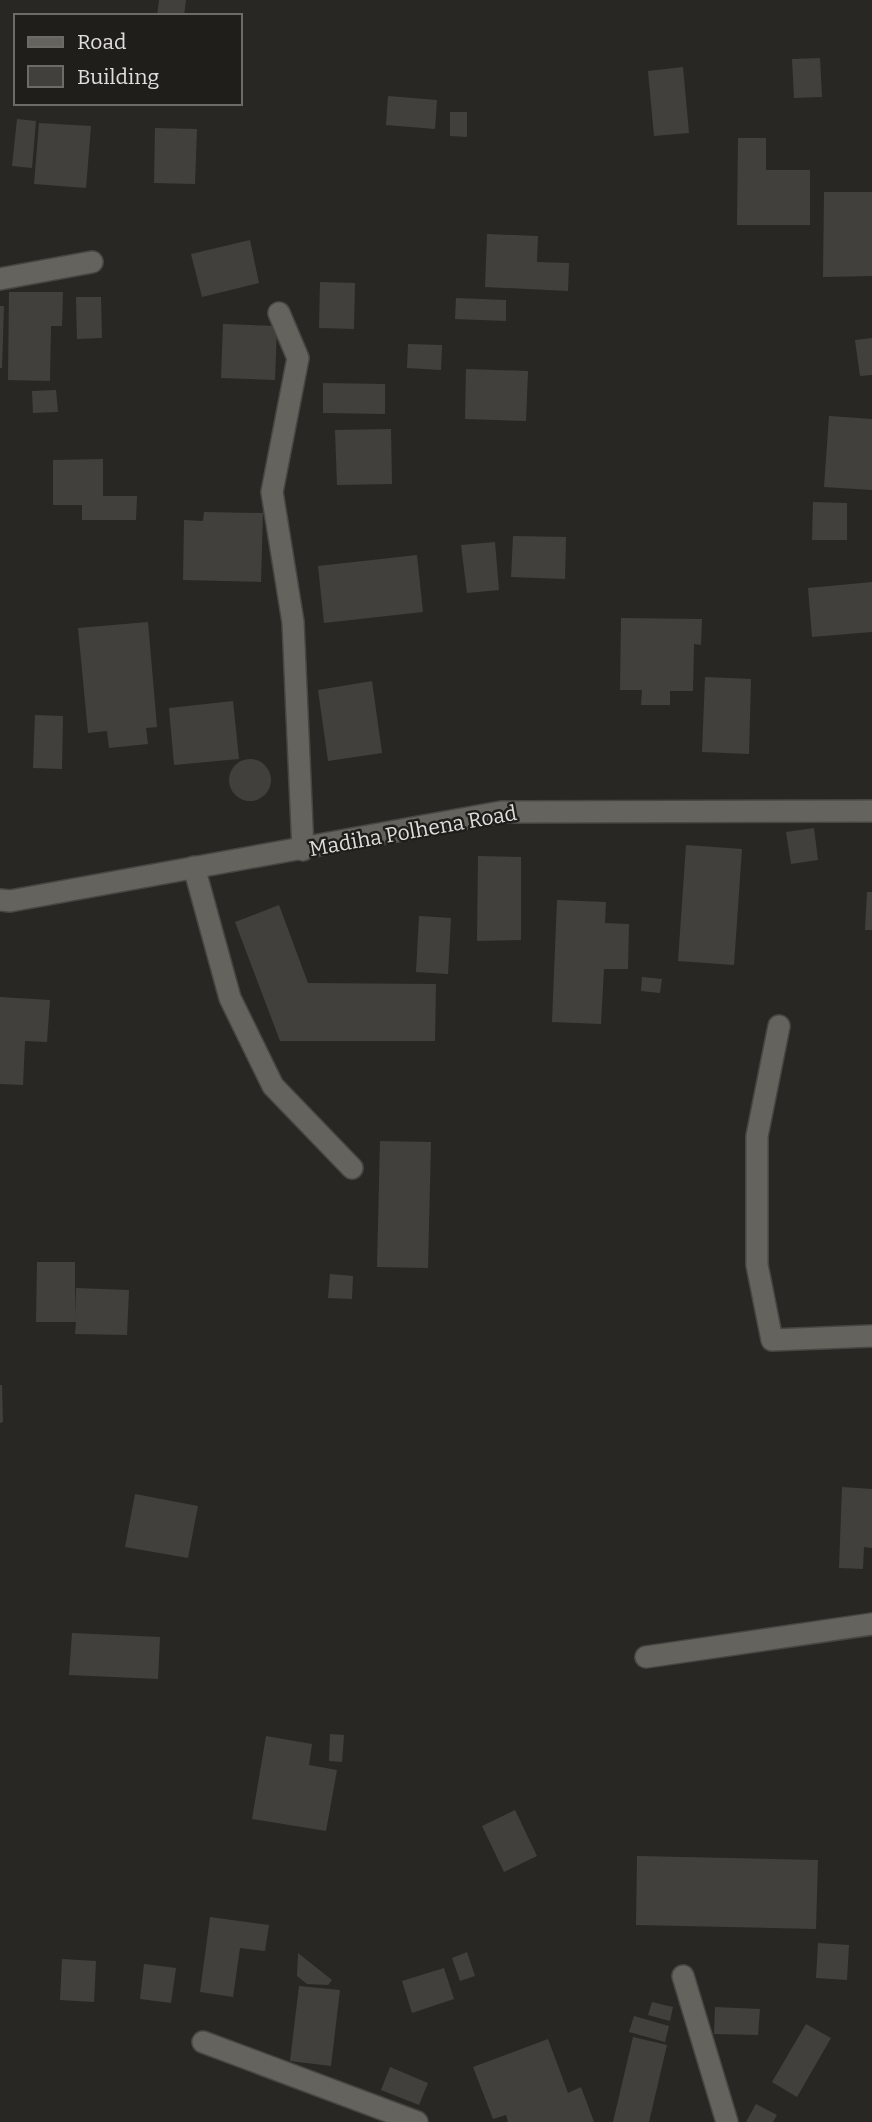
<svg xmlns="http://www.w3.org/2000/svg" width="872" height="2122" viewBox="0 0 872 2122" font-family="Bitter,serif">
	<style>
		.building { fill: #42403c }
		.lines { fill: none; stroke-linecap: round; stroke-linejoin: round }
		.minor-casing { stroke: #484642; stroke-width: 24 }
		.minor { stroke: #65635e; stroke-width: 21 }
		.labels { text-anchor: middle; stroke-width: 5; stroke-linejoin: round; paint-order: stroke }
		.street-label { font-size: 21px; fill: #e0dedc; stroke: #1f1e1a }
	</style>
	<rect width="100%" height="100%" fill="#292723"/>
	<g class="building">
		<polygon points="159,0 186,0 184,16 157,16"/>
		<polygon points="820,58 822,97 794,98 792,59"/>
		<polygon points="683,67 689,133 654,136 648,71"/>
		<polygon points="388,96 437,100 435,129 386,125"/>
		<polygon points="450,112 467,112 467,137 450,136"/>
		<polygon points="17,119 36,121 32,168 12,166"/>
		<polygon points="39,123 91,126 86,188 34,184"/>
		<polygon points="155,128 197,129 195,184 154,183"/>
		<polygon points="738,138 766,138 766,170 810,170 810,225 737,225"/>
		<polygon points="824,192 872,192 872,276 823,277"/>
		<polygon points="487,234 538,236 537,262 569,263 568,291 485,287"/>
		<polygon points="250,240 259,283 202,297 191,254"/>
		<polygon points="320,282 355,283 354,329 319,328"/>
		<polygon points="9,292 63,292 62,326 51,326 50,381 8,380"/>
		<polygon points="76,297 101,297 102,338 77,339"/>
		<polygon points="456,298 506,300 506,321 455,319"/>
		<polygon points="0,306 4,306 2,368 0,368"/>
		<polygon points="223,324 277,326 275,380 221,378"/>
		<polygon points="872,338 872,375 860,376 855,340"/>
		<polygon points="408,344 442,345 441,370 407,368"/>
		<polygon points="466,369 528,371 526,421 465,419"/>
		<polygon points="323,383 385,384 385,414 323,413"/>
		<polygon points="56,390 58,412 33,413 32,391"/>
		<polygon points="829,416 872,419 872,490 824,487"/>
		<polygon points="391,429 392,484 337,485 335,430"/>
		<polygon points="103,459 103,496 137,496 136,520 82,520 82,505 53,505 53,460"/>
		<polygon points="813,502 847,503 847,540 812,540"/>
		<polygon points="204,512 263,513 261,582 183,580 184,520 203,521"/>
		<polygon points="513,536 566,537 565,579 511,577"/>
		<polygon points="495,542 499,590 467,593 461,545"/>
		<polygon points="417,555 423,612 324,623 318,566"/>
		<polygon points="872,582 872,632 812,637 808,588"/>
		<polygon points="621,618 702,619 701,645 694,644 693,691 670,691 670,705 641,705 642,690 620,690"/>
		<polygon points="148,622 157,727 146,728 148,744 109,748 107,731 88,733 78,628"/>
		<polygon points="705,677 751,679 749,754 702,752"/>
		<polygon points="372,681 382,753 328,761 318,690"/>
		<polygon points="233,701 239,759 174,765 169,708"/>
		<polygon points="35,715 63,716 62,769 33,768"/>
		<circle cx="250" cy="780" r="21"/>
		<polygon points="814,828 818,860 791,864 786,832"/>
		<polygon points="686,845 742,849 734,965 678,961"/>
		<polygon points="478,856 521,857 521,940 477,941"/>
		<polygon points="867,892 872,892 872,930 865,930"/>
		<polygon points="557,900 606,902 605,923 629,924 628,969 604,969 601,1024 552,1022"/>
		<polygon points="279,905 308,983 436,984 435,1041 280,1041 235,922"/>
		<polygon points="419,916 451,918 448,974 416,972"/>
		<polygon points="642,977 662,979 660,993 641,991"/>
		<polygon points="0,997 50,1000 47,1042 25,1041 23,1085 0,1084"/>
		<polygon points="380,1141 431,1142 428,1268 377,1267"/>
		<polygon points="37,1262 75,1262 75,1318 76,1288 129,1290 127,1335 75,1334 76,1322 36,1322"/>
		<polygon points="330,1274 353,1276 352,1299 328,1298"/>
		<polygon points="0,1385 2,1385 3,1422 0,1423"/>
		<polygon points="842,1487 872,1489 872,1548 864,1547 863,1569 839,1568"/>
		<polygon points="135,1494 198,1506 188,1558 125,1547"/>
		<polygon points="72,1633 160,1637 158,1679 69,1675"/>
		<polygon points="330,1734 344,1735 342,1762 329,1761"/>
		<polygon points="266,1736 312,1744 309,1765 337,1770 326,1831 252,1819"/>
		<polygon points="515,1810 537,1856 504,1872 482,1826"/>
		<polygon points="637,1856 818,1860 816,1929 636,1925"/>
		<polygon points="210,1917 269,1925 265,1951 240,1948 233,1997 200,1992"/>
		<polygon points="818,1943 849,1945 847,1980 816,1978"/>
		<polygon points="467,1952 475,1976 460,1981 452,1958"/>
		<polygon points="298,1953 332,1980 328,1985 307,1984 297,1976"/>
		<polygon points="62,1959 96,1961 94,2002 60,2000"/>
		<polygon points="144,1964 176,1968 171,2003 140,1999"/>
		<polygon points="444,1968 454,1999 412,2013 402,1981"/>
		<polygon points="299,1986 340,1990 331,2066 290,2061"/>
		<polygon points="652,2002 673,2007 670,2021 648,2015"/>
		<polygon points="715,2007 760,2009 758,2035 714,2034"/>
		<polygon points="634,2016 669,2026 665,2042 629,2032"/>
		<polygon points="806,2024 831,2038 797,2097 772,2082"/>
		<polygon points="633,2037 667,2045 649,2122 613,2122"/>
		<polygon points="548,2039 568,2093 581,2087 594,2122 508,2122 506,2115 493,2119 473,2067"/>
		<polygon points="390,2067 428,2083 419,2105 381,2090"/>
		<polygon points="756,2104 777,2115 773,2122 746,2122"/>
	</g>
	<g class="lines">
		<defs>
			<g id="minor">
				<polyline points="0,279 92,262"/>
				<polyline points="279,313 298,358 272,492 293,622 303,850"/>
				<polyline points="194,867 230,998 273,1086 352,1168"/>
				<polyline points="0,900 10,901 501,812 872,811"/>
				<polyline points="779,1026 757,1136 757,1265 772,1340 872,1336"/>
				<polyline points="646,1657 872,1624"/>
				<polyline points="683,1976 727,2122"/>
				<polyline points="203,2042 417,2122"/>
			</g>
		</defs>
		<use href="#minor" class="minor-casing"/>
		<use href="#minor" class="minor"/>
	</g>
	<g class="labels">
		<g class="street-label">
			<text transform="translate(413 831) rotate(-10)" y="7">Madiha Polhena Road</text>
		</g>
	</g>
	<rect x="14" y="14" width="228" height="91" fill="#1f1e1a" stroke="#6c6b68" stroke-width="2"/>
	<rect x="28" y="37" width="35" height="10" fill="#65635e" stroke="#6c6b68" stroke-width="2"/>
	<text x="77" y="49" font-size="21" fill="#e0dedc">Road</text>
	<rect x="28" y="66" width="35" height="21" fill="#42403c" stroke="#6c6b68" stroke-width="2"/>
	<text x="77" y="84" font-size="21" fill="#e0dedc">Building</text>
</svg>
